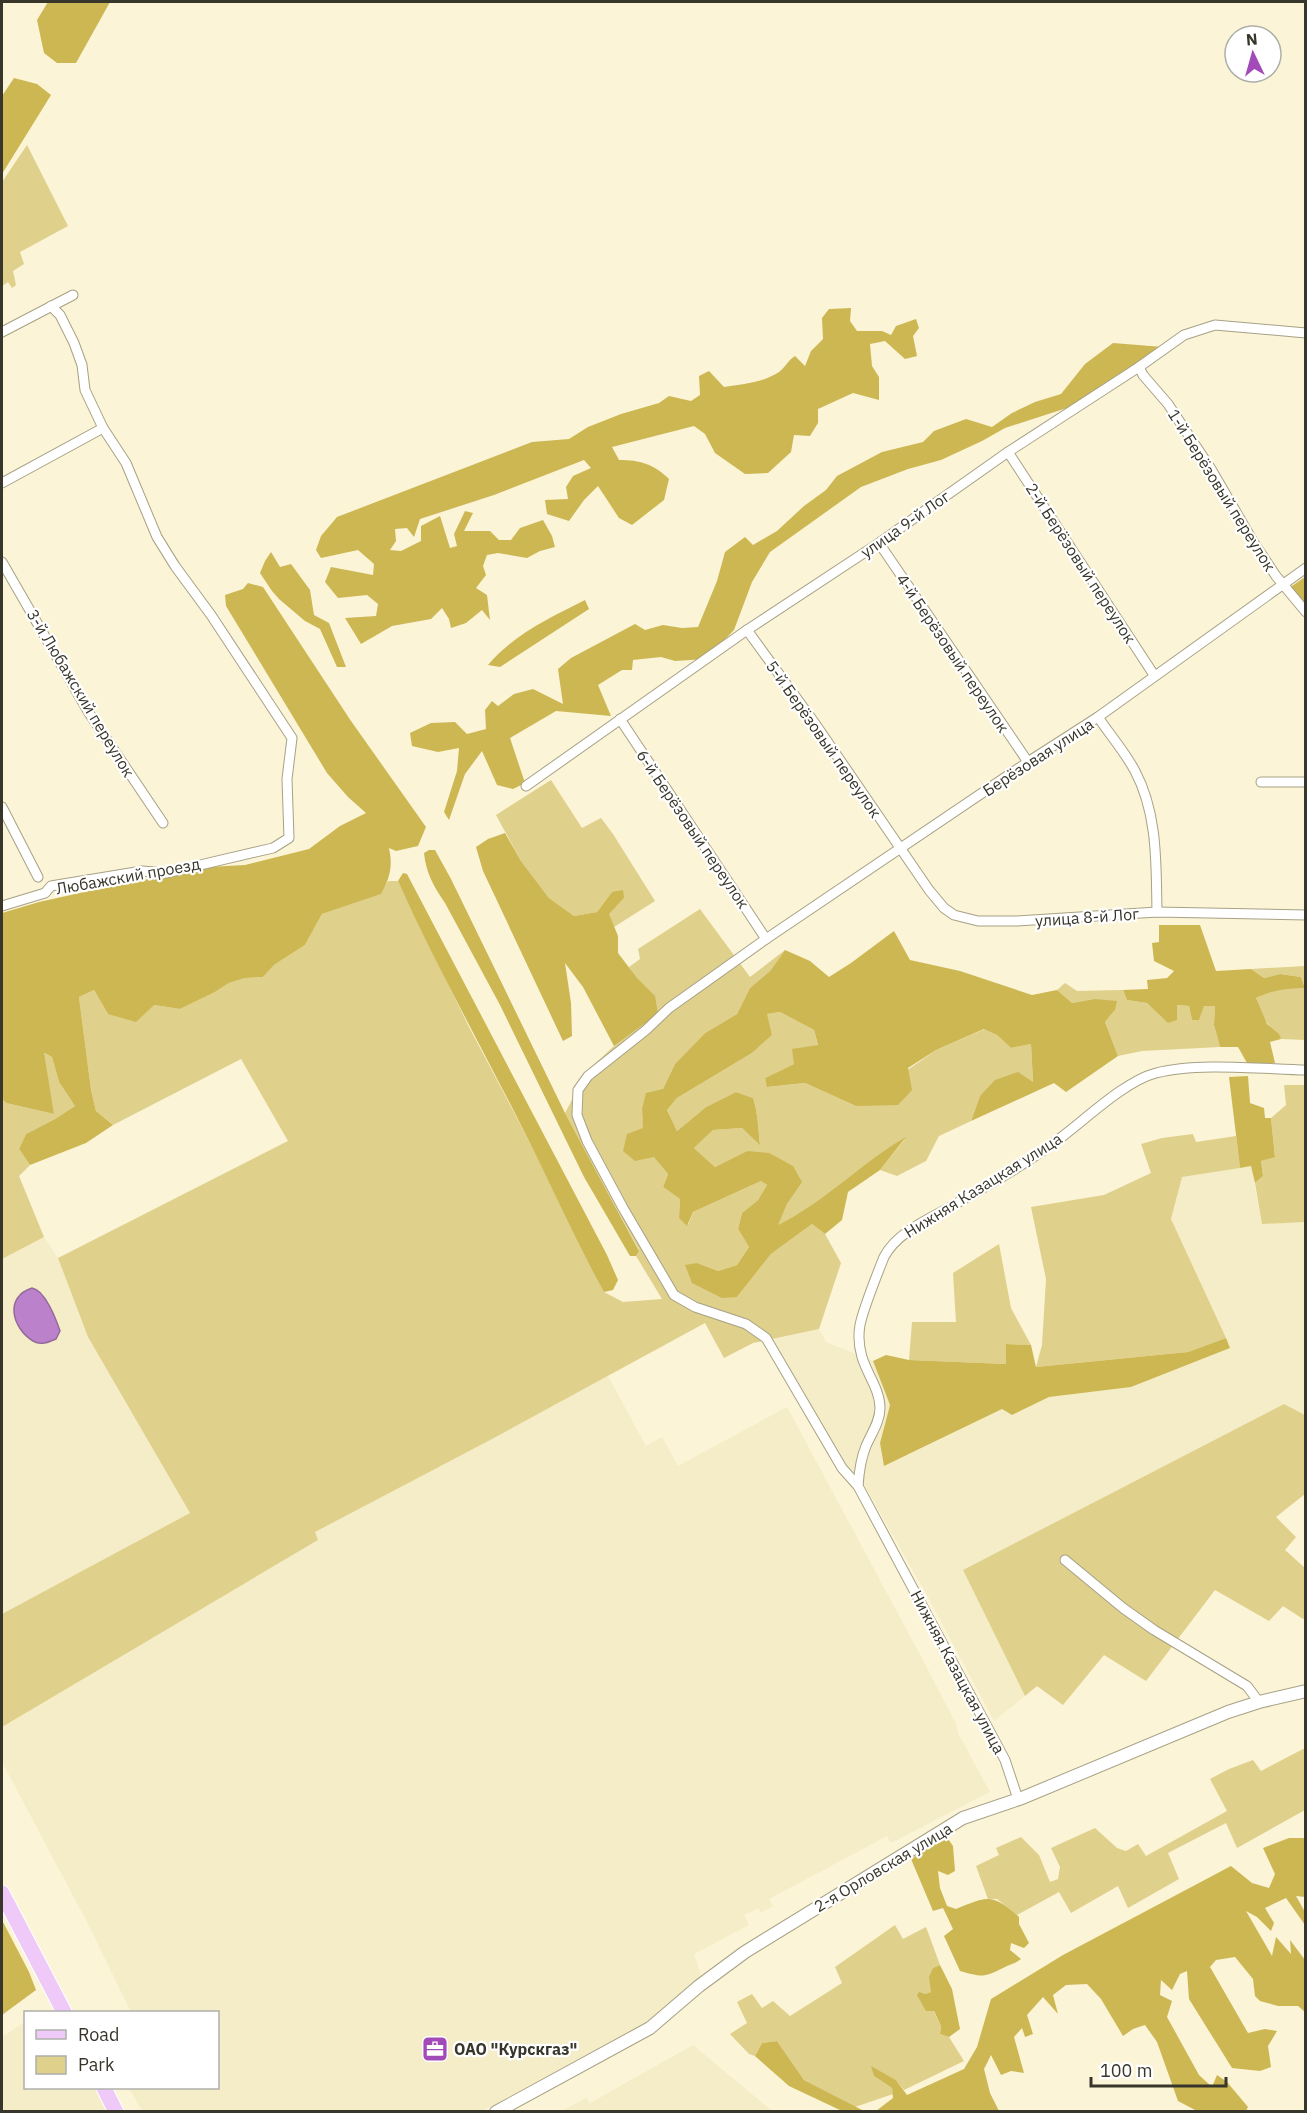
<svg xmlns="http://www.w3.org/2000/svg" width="1307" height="2113" viewBox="0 0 1307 2113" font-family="'IBM Plex Sans',sans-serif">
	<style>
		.built { fill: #f5edc7 }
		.green { fill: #dfd08c }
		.forest { fill: #cdb753 }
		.water { fill: #bb81ca; stroke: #946a9a; stroke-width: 1.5 }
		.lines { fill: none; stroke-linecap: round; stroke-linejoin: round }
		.minor-casing { stroke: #a7a185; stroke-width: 11 }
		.tertiary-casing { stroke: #a7a185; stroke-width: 14 }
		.primary-casing { stroke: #fff; stroke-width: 17 }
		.minor { stroke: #fff; stroke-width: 9 }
		.tertiary { stroke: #fff; stroke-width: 12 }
		.primary { stroke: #efcaf9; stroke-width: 15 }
		.labels { text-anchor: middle; stroke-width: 4.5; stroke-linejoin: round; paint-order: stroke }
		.street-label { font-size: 16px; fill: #38362a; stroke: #fff }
		.poi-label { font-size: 16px; font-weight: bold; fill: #38362a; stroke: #fff; text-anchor: start }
	</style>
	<rect width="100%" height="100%" fill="#fbf4d7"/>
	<g class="built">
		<polygon points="1251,1166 1262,1224 1305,1222 1305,1415 1284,1404 963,1570 1025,1696 994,1721 930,1601 862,1481 847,1468 771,1338 819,1329 826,1342 873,1361 890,1405 880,1443 908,1455 1002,1409 1012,1415 1049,1397 1131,1387 1230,1348 1171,1219 1181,1177"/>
		<polygon points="44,1237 58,1258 88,1337 190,1513 2,1614 2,1259"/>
		<polygon points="608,1376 646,1446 662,1437 678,1466 787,1407 924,1662 956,1724 958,1733 990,1792 891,1843 887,1836 769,1899 773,1906 760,1913 759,1908 744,1915 749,1925 694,1954 702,1977 648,2022 482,2111 142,2111 129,2088 218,2088 218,2012 131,2012 86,1920 2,1762 2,1727 318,1540 315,1532"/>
		<polygon points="25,2022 26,2088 94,2088 109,2111 2,2111 2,2037"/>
		<polygon points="693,2045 772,2111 562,2111 586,2098 590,2103"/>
	</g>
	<g class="green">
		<polygon points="27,145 68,226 20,252 24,264 13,271 16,285 12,288 8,282 2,286 2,182"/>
		<polygon points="551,780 582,828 601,818 613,834 655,901 614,927 608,914 624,898 612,892 597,912 574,916 549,898 521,861 496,815"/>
		<path d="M 388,881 L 398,881 L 468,1025 L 527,1137 L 604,1292 L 623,1302 L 662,1299 L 636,1256 L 639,1250 L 565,1113 L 588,1070 L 614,1046 L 658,1014 L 629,967 L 640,959 L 638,949 L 700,909 L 750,977 L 785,950 L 770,971 L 750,988 L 737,1014 L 705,1033 L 675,1064 L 663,1089 L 642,1109 C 643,1137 650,1153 668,1174 L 663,1187 L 680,1199 L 679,1218 L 688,1225 L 693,1212 L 761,1181 L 767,1185 L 758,1200 L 742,1213 L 738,1229 L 749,1247 L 737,1265 L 718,1271 L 697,1263 L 737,1297 L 771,1254 L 812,1224 L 825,1234 L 841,1263 L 819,1329 L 753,1343 L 724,1358 L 705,1323 L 492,1439 L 315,1532 L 318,1540 L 2,1727 L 2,1614 L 190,1513 L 88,1337 L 58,1258 L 288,1141 L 241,1059 L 113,1125 L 96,1111 L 91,1090 L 79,997 L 94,990 L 108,1014 L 154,1005 L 180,1009 L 215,992 L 229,983 L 245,978 L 263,977 L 274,965 L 305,945 L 322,914 L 380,894 Z"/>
		<polygon points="1305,966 1305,987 1301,977 1280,974 1264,978 1251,969"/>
		<polygon points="1065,983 1077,991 1123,990 1127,1000 1147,1003 1169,1023 1177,1005 1189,1006 1192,1020 1199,1019 1204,1005 1215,1006 1214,1025 1220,1047 1142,1051 1118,1056 1105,1022 1115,1010 1094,999 1072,1003 1057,990"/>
		<path d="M 1286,988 L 1305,988 L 1305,1040 L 1281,1039 C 1277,1032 1271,1029 1267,1023 C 1261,1015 1259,1006 1256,998 L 1267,992 Z"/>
		<path d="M 780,1012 L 814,1030 L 818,1046 L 794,1064 L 765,1078 L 768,1087 L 805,1083 L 856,1106 L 936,1050 L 985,1029 L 997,1035 L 1011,1048 L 1031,1044 L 1033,1083 L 980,1096 L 971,1121 L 939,1136 L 926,1161 L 897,1176 L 880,1170 L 905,1139 L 815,1205 L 777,1226 L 787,1204 L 801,1182 L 747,1151 L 715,1167 L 694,1148 L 713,1130 L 742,1128 L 760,1144 C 758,1128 758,1113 753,1098 L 736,1092 L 706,1107 L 677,1131 L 667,1110 L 677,1098 L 752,1053 L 772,1035 L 766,1014 Z"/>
		<polygon points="43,1053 52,1057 59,1082 75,1106 55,1119 26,1134 19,1149 30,1165 19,1176 44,1237 2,1259 2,1099 6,1103 54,1114"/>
		<polygon points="1284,1085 1305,1085 1305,1222 1262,1224 1255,1183 1263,1176 1261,1161 1275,1156 1271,1118 1286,1105"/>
		<polygon points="1193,1134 1196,1142 1236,1136 1240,1168 1182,1177 1171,1219 1226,1338 1188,1352 1036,1367 1042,1345 1046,1279 1031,1207 1104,1195 1151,1173 1141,1144 1162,1138"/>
		<polygon points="999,1244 1011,1308 1031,1345 1006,1344 1007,1364 909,1360 912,1322 956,1322 953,1273"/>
		<polygon points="1284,1404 1305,1415 1305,1494 1276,1517 1296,1537 1285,1550 1305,1568 1306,1617 1303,1619 1283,1606 1269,1621 1215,1590 1146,1681 1104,1655 1063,1705 1037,1686 1025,1696 963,1570"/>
		<polygon points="1305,1748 1305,1810 1237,1848 1226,1823 1168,1853 1179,1879 1128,1908 1118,1886 1071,1913 1059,1892 1017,1915 997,1899 988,1899 976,1866 999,1855 996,1848 1021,1837 1039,1855 1050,1882 1058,1879 1060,1867 1051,1848 1095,1828 1117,1848 1126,1851 1138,1844 1146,1856 1227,1811 1210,1779 1229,1769 1253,1760 1261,1771"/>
		<polygon points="895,1925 903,1939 926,1927 940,1965 933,1968 931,1992 925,1994 941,2026 940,2034 949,2037 964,2061 904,2090 896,2080 872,2067 874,2076 892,2088 893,2094 855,2107 804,2080 777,2041 762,2043 755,2056 749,2054 730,2034 747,2023 737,2002 752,1994 762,2008 773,2001 790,2016 842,1983 835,1967"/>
	</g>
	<g class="forest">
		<polygon points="48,2 110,2 76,63 57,63 44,53 37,20"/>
		<polygon points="14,78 37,84 51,95 2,174 2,96"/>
		<path d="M 851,308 L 850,321 L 857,331 L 882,331 L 891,335 L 896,326 L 916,319 L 919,328 L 913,336 L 917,356 L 905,359 L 885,341 L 870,344 L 872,366 L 879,377 L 879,400 L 853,393 L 818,409 L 818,423 L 810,436 L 794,435 L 791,452 L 768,473 L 745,474 L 715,453 L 705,434 L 694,426 L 612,447 L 619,460 C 640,460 654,464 669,479 L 664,500 L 632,525 L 619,518 L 598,486 L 584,500 L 569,521 L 547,514 L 545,500 L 568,499 L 566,487 L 573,476 L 591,468 L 584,460 L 494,495 L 420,519 L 414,537 L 407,528 L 395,529 L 396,541 L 390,550 L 401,551 L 421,541 L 421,526 L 440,516 L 450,548 L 457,546 L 454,534 L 465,511 L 473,513 L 464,531 L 490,531 L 499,540 L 511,540 L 520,528 L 543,520 L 552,536 L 555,547 L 540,551 L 527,558 L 498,553 L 487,555 L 483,566 L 486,575 L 476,588 L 487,595 L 490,620 L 482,610 L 466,623 L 451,628 L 449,619 L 442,608 L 431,619 L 392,626 L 361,644 L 345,618 L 376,616 L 378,604 L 367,595 L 338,598 L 325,582 L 331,567 L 373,575 L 374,564 L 358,550 L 321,558 L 316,550 L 321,536 L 337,517 L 532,442 L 569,439 L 588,427 L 621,414 L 659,403 L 669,396 L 691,401 L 700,395 L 699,376 L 709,371 L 724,387 C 743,384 762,383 779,372 C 785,368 787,361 795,356 L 805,366 L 811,351 L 823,339 L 822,318 L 829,309 Z"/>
		<polygon points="1113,343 1163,347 1073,406 1005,428 982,441 941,460 908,469 861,487 770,552 752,582 734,630 706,659 675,661 661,657 633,660 632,670 622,670 598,685 611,716 556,711 510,738 525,783 513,789 497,785 482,751 465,774 449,820 444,812 457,771 459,748 438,752 412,746 410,733 431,723 455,722 467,734 486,729 485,710 492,701 498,706 514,694 533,689 563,704 558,669 571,658 635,624 645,630 663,625 682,628 698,627 717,581 725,552 745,537 753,545 777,531 804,506 826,490 837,476 882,452 923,442 934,431 966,419 992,427 1012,413 1035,402 1061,394 1085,364"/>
		<polygon points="271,552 280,567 291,564 310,590 314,615 329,623 346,667 337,667 320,629 305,621 279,599 272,591 260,573 265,561"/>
		<polygon points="1305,577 1305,603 1289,588"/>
		<path d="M 248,583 L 263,587 L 351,721 L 426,827 L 418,846 L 396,851 L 389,848 C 393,866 390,878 381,894 L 322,914 L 305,945 L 274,965 L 263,977 L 245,978 L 229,983 L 215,992 L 180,1009 L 154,1005 L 136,1022 L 108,1014 L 94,990 L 79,997 L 91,1090 L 96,1111 L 113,1125 L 86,1143 L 30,1165 L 19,1149 L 26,1134 L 55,1119 L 75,1106 L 59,1082 L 52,1057 L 44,1053 L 54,1114 L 6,1103 L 2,1099 L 2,913 L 39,902 L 89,891 L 208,867 L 245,865 L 309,849 L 340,826 L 366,813 L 348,797 L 327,773 L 226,606 L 225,595 L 243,589 Z"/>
		<path d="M 585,600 L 589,609 L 500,667 L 488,665 C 513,635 551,617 585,600 Z"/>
		<polygon points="505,833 521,861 549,898 574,916 597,912 612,892 623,890 624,898 609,914 618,936 618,953 637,978 655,996 658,1014 614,1046 583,987 565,963 571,1003 572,1036 563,1041 483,871 476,847 488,839"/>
		<path d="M 429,850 L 435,850 L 451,879 L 565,1113 L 639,1251 L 636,1256 L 630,1256 L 584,1177 L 500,1005 L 445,903 C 434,887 426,873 424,853 Z"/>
		<path d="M 403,873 L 407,874 L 607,1255 L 618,1280 L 613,1290 L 604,1292 C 576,1241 553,1189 527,1137 C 484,1051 437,968 398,881 Z"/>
		<path d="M 1159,925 L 1200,925 L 1216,971 L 1251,969 L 1264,978 L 1280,974 L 1301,977 L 1305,988 C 1288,988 1272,990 1256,998 L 1267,1024 L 1279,1034 L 1281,1039 L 1270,1042 L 1275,1063 L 1247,1063 L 1238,1047 L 1220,1047 L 1214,1025 L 1215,1006 L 1204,1006 L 1199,1020 L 1192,1020 L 1189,1006 L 1177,1005 L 1177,1020 L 1168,1023 L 1147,1003 L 1127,1000 L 1123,990 L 1148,989 L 1147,980 L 1167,978 L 1174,971 L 1154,961 L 1152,943 L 1159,942 Z"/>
		<path d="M 894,931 L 910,960 L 960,971 L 1032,995 L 1057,990 L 1072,1003 L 1094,999 L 1117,1001 L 1115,1010 L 1105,1022 L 1118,1056 L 1066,1092 L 1054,1083 L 971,1121 L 980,1096 L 995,1080 L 1018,1072 L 1033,1082 L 1031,1044 L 1011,1048 L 997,1035 L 984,1029 L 936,1050 L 908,1068 L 912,1090 L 898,1105 L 856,1106 L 805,1083 L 767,1087 L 765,1078 L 794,1064 L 792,1049 L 818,1045 L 814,1030 L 780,1012 L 767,1014 L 772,1035 L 752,1053 L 677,1098 L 667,1110 L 677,1131 L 706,1107 L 736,1092 L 753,1098 C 758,1113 758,1128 760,1145 L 742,1128 L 713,1130 L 694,1148 L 715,1167 L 747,1151 L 769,1153 L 793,1166 L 802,1182 L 787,1204 L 778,1225 C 825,1202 861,1163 906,1137 L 880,1170 L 848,1192 L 842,1220 L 825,1234 L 812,1224 L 771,1254 L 737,1297 L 722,1298 L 692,1283 L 685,1265 L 697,1263 L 718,1271 L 737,1265 L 749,1247 L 738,1229 L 742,1213 L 758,1200 L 767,1185 L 761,1181 L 693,1212 L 687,1226 L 679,1218 L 680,1199 L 663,1187 L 668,1174 L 654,1157 L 635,1161 L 623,1151 L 627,1134 L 643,1128 L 642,1109 L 646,1093 L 663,1089 L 675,1064 L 705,1033 L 737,1014 L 750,988 L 770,971 L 785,950 L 810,961 L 829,977 L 851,963 Z"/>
		<polygon points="1248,1076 1250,1103 1264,1108 1265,1118 1271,1118 1275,1157 1261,1161 1263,1176 1255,1183 1251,1166 1240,1168 1229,1077"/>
		<polygon points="1226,1338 1230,1348 1131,1387 1049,1397 1012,1415 1002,1409 884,1466 880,1443 890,1405 873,1361 886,1355 909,1360 1006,1364 1006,1344 1031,1345 1036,1367 1188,1352"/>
		<path d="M 946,1836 L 953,1846 L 955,1871 L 948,1875 L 938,1871 L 940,1888 L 947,1906 L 956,1909 C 988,1896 992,1893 1019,1917 L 1019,1924 L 1029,1943 L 1024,1948 L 1011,1943 L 1010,1950 L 1021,1959 C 1015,1964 1010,1964 1003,1968 C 983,1978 982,1977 960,1971 L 944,1936 L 953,1929 L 943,1908 L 933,1911 L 911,1859 Z"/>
		<polygon points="1289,1838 1305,1838 1305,1897 1296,1896 1305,1912 1305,1925 1286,1898 1265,1908 1274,1923 1271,1931 1257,1917 1246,1911 1272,1956 1276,1937 1291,1954 1290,1940 1305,1960 1305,2012 1298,2006 1278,2006 1260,2001 1255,1996 1253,1979 1235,1957 1216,1960 1210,1967 1248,2033 1265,2029 1277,2031 1268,2046 1271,2067 1260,2071 1232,2068 1189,1999 1187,1971 1180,1974 1172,1990 1161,1980 1160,1995 1172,2001 1167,2017 1199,2075 1212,2087 1217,2075 1227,2082 1248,2107 1246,2111 1197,2111 1178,2101 1157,2042 1145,2025 1133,2029 1123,2036 1101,1999 1087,1984 1066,1985 1053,1995 1058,2014 1043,1997 1027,2015 1033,2034 1025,2037 1022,2028 1014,2037 1024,2073 1011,2071 1001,2075 991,2055 984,2069 990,2093 999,2111 876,2111 893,2098 892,2088 874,2076 871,2066 896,2080 907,2095 964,2069 977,2047 991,1999 1063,1955 1231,1866 1252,1883 1269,1888 1275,1874 1263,1848"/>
		<polygon points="2,1920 29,1972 36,1990 2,2015"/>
		<polygon points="940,1965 952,1989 960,2029 949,2037 940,2034 941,2026 934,2011 926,2011 917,1995 919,1992 925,1994 931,1992 929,1977 933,1968"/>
		<polygon points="777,2041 804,2080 864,2111 842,2111 789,2086 755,2056 762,2043"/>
	</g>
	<path class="water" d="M 32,1288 C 45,1290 56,1319 60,1331 L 56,1339 C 49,1342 41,1346 33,1341 C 12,1328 4,1297 32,1288 Z"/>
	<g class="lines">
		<defs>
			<g id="minor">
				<polyline points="2,332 73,295"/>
				<polyline points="1139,367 1143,375 1168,404 1211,469 1254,543 1276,576 1306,612"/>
				<polyline points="1008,452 1154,675"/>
				<polyline points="2,483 103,428"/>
				<polyline points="879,543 1028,762"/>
				<polyline points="2,562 89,713 163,823"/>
				<polyline points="747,630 816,725 929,890 944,908 954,915 978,921 1017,921 1157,912 1306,915"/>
				<path d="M 1098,717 C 1110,735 1125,752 1135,771 C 1158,814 1156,865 1157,912"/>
				<polyline points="620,719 766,939"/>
				<polyline points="1261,782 1306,782"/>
				<polyline points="526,786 747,630 879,543 1008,452 1139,367 1184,335 1215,325 1306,333"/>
				<polyline points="2,807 38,877"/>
				<polyline points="2,906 45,893 51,886 142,871 166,873 273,848 289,838 287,779 292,738 211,615 175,566 157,537 126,463 103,428 85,390 82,365 74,343 60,315 51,306"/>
				<polyline points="858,1486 842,1468 766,1338 746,1324 695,1307 674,1295 623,1208 587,1141 577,1115 578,1090 588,1076 646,1030 669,1008 766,939 1028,762 1098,717 1306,568"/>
				<polyline points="1065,1560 1123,1608 1154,1630 1247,1686 1259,1702"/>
				<path d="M 1018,1799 L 1005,1760 L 858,1486 C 859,1472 861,1458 866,1446 C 871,1434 880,1422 880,1408 C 880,1390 867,1374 862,1357 C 859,1347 858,1336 860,1325 C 863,1310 878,1272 884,1257 C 897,1232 929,1219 952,1206 C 988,1185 1026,1164 1059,1139 C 1086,1119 1125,1081 1156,1073 C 1197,1062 1263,1069 1306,1070"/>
			</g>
			<polyline id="tertiary" points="496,2112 650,2028 699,1986 745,1952 963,1818 1022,1798 1228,1712 1259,1702 1306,1691"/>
			<g id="primary">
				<polyline points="2,1893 64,2012"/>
				<polyline points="104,2088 116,2112"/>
			</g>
		</defs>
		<use href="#minor" class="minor-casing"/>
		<use href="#tertiary" class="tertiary-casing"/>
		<use href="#primary" class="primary-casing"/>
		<use href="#minor" class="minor"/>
		<use href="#tertiary" class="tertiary"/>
		<use href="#primary" class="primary"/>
	</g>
	<defs>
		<symbol id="office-square" viewBox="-11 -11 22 22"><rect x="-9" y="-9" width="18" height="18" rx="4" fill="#a24bb8" stroke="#fff"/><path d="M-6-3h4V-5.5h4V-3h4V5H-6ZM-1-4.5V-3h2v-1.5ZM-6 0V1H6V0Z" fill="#fff"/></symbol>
	</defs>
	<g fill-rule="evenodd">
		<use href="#office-square" x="420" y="2034" width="30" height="30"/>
	</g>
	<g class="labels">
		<g class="street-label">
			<text transform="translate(1222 490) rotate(58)" y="6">1-й Берёзовый переулок</text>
			<text transform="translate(905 524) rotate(-35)" y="6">улица 9-й Лог</text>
			<text transform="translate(1081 563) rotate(57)" y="6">2-й Берёзовый переулок</text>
			<text transform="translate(953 653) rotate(56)" y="6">4-й Берёзовый переулок</text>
			<text transform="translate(81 693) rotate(59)" y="6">3-й Любажский переулок</text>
			<text transform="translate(824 739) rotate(55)" y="6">5-й Берёзовый переулок</text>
			<text transform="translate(1038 757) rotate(-33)" y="6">Берёзовая улица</text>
			<text transform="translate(693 829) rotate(56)" y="6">6-й Берёзовый переулок</text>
			<text transform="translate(128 876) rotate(-10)" y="6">Любажский проезд</text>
			<text transform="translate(1087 917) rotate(-4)" y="6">улица 8-й Лог</text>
			<text transform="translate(983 1185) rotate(-32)" y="6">Нижняя Казацкая улица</text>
			<text transform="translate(958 1672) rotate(62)" y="6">Нижняя Казацкая улица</text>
			<text transform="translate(883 1867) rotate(-31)" y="6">2-я Орловская улица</text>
		</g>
		<g class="poi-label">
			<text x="454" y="2055">ОАО "Курскгаз"</text>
		</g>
	</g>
	<rect width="1307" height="2113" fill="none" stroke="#38362a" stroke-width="6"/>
	<rect x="24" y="2011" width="195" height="78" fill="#ffffff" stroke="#afafaa" stroke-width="1.5"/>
	<rect x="36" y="2030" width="30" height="9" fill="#efcaf9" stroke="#afafaa" stroke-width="1.5"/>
	<text x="78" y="2041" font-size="18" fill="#38362a">Road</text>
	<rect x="36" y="2056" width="30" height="18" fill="#dfd08c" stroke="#afafaa" stroke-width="1.5"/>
	<text x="78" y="2071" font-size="18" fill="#38362a">Park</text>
	<g transform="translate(1253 54) rotate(355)"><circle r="28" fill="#ffffff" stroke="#afafaa" stroke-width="1.5"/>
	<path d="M0-4.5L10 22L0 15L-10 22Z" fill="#a24bb8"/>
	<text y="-9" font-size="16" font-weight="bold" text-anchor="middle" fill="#38362a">N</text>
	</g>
	<path d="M1091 2077v9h135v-9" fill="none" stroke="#38362a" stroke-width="3"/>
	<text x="1100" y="2077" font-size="18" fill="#38362a" stroke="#ffffff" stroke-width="4.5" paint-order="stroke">100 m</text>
</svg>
